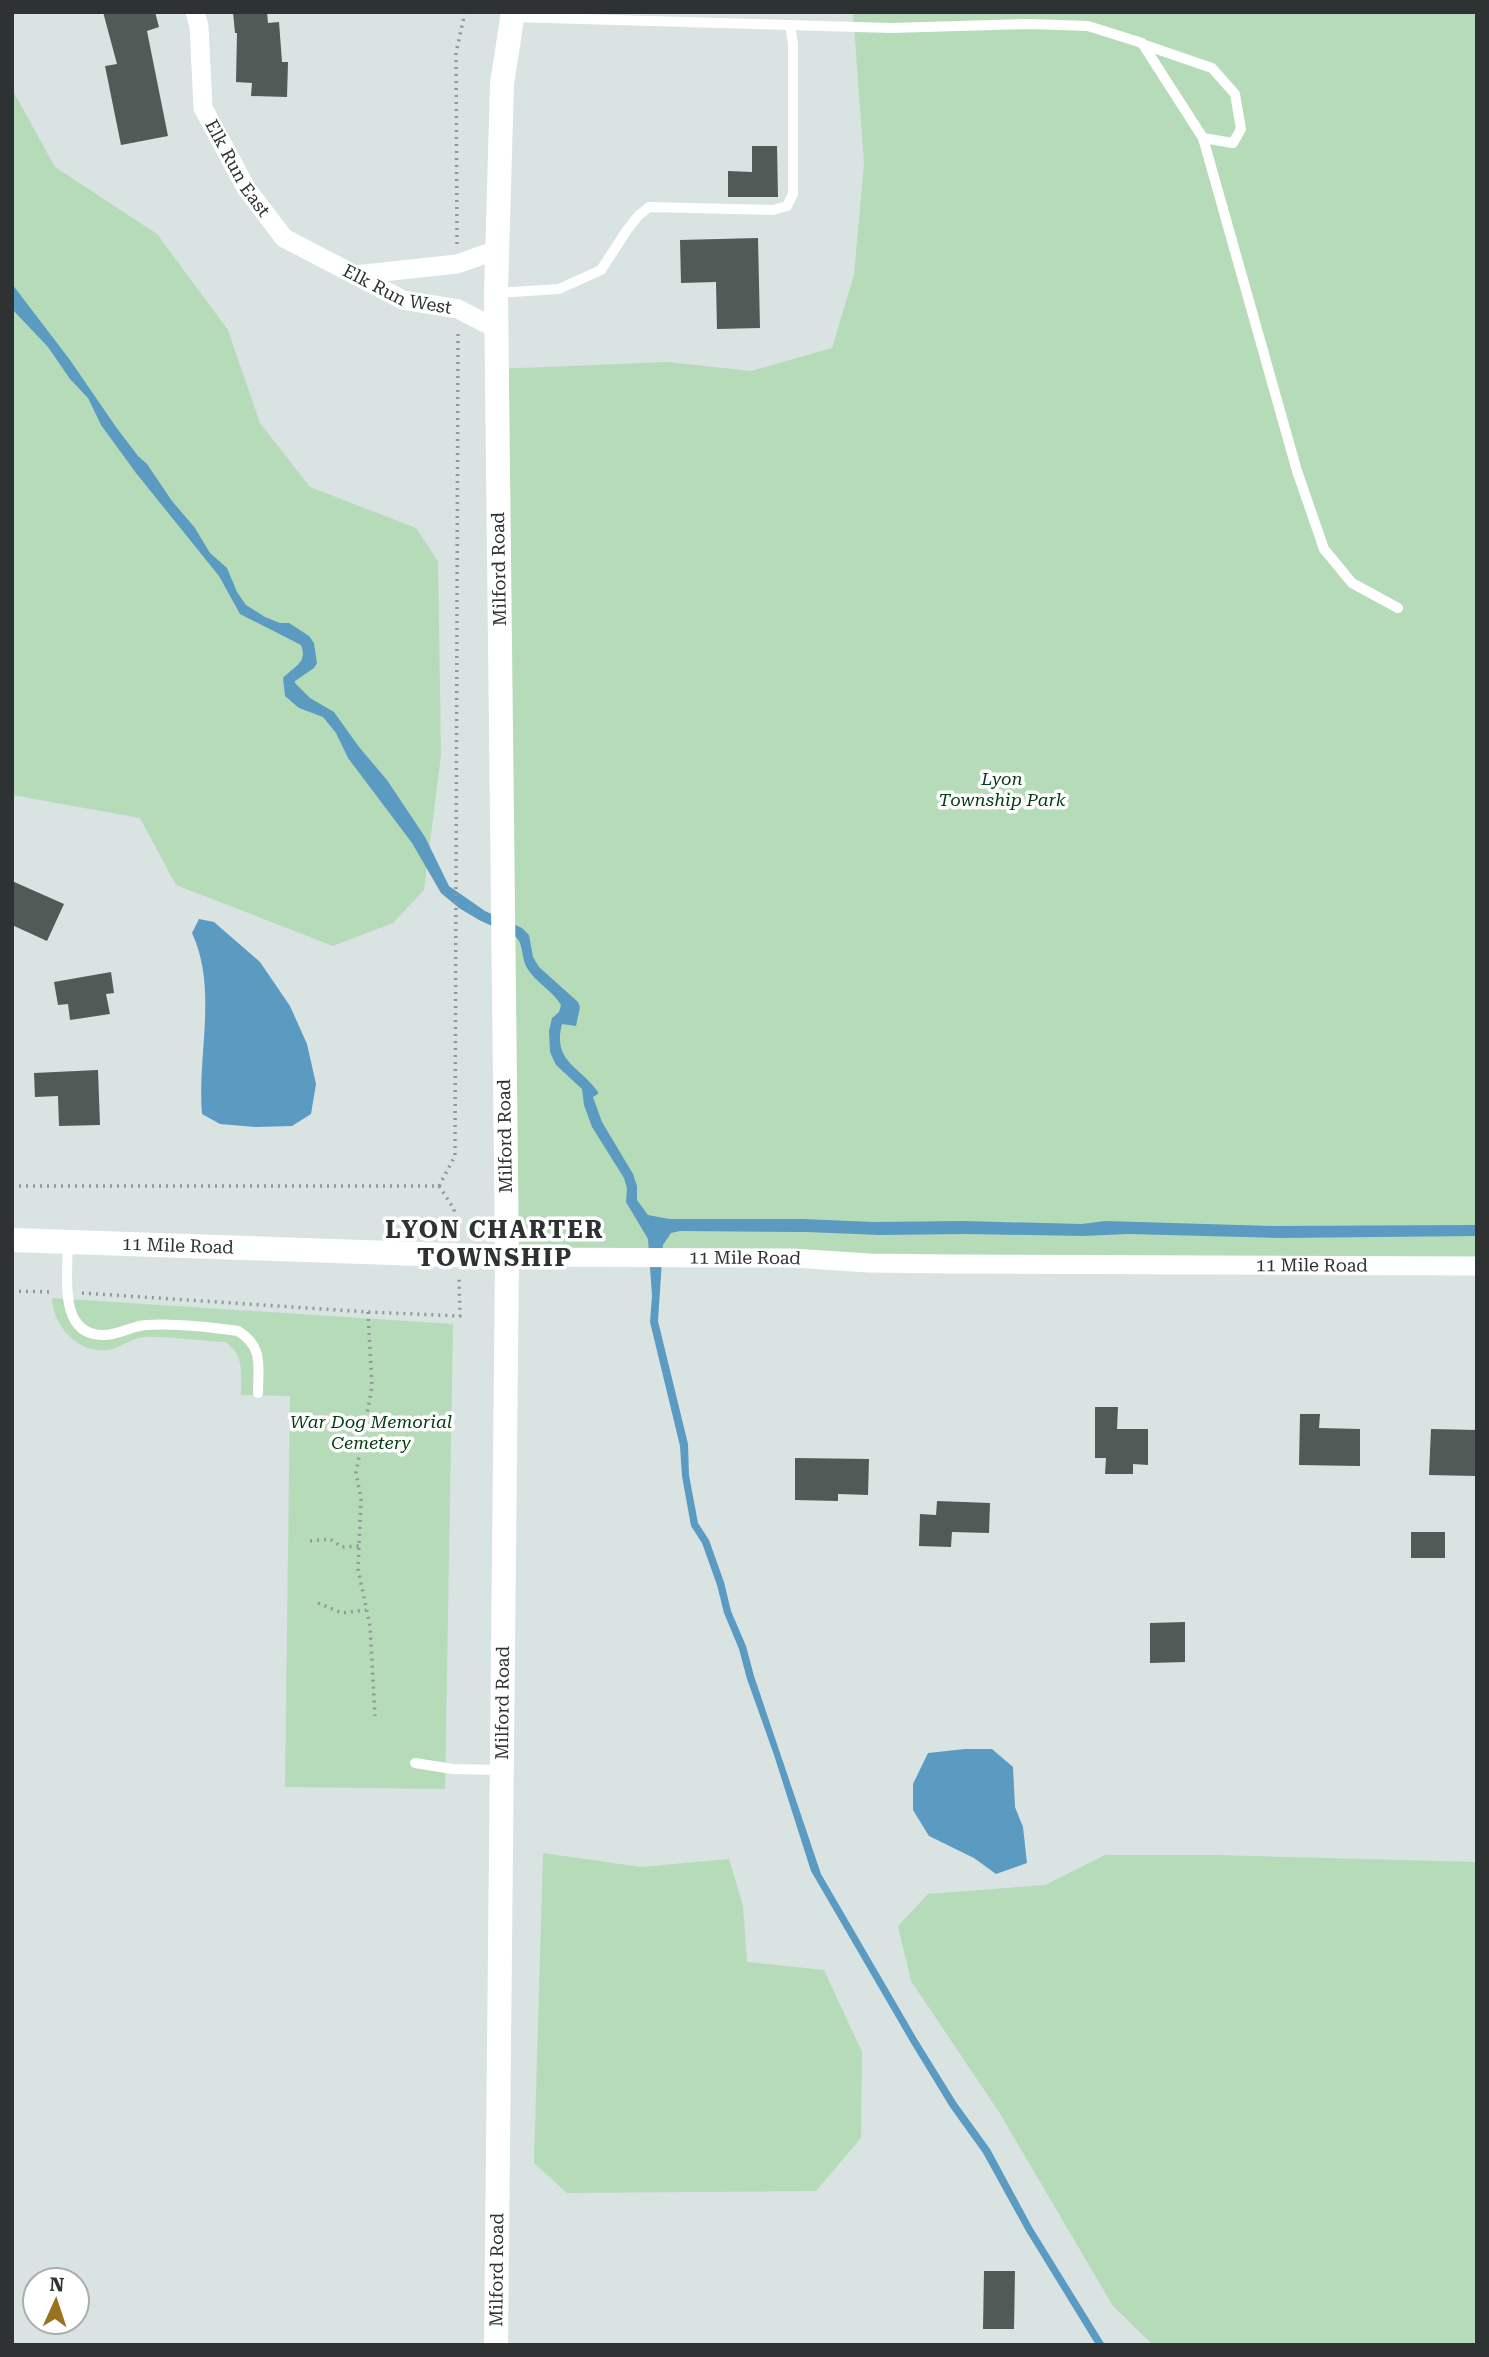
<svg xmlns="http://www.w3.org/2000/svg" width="1489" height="2357" viewBox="0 0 1489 2357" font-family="'Roboto Serif',serif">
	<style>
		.green { fill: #b6dbb9 }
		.water { fill: #5b9bc1 }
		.building { fill: #525a57 }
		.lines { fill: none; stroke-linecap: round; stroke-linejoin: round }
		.path { stroke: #919998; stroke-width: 3.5; stroke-dasharray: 2 5; stroke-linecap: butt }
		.service { stroke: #fff; stroke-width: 10 }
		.minor { stroke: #fff; stroke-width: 19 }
		.tertiary { stroke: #fff; stroke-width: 24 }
		.labels { text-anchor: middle; stroke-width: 7; stroke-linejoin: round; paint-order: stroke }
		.street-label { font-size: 18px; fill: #2e3232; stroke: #fff }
		.park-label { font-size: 18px; font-style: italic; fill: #003c10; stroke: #fff }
		.district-label { font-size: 24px; font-weight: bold; letter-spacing: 2px; fill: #2e3232; stroke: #fff }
	</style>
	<rect width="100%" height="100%" fill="#d8e3e2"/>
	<g class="green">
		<polygon points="853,12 1477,12 1477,1264 507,1257 496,369 667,362 751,371 832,348 854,275 864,164"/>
		<polygon points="12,89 55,167 157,234 228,330 260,423 310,487 416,528 438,561 441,755 424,890 393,923 333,946 176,885 140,818 12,795"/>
		<path d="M 52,1298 L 453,1324 L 445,1789 L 285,1787 L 290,1396 L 241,1395 C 241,1374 245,1355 225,1342 C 198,1341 170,1336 144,1337 C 131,1338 121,1348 108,1350 C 78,1354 53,1326 52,1298 Z"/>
		<polygon points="543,1853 641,1867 729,1859 743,1906 747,1962 824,1970 862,2052 861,2138 816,2191 567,2193 534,2163"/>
		<polygon points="1105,1855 1216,1855 1477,1862 1477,2345 1153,2345 1113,2306 999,2112 911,1981 898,1926 928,1894 1045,1885"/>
	</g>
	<g class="water">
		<path d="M 12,284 L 70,360 L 116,427 L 138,456 L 147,464 L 172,501 L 195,528 L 210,553 L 227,568 L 237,592 L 246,605 L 265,617 L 280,623 L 289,623 L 309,636 L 314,643 L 317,663 L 314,668 L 295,681 L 295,683 L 310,698 L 334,712 L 359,747 L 387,780 L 425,837 L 449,886 L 485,911 L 522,928 L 529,935 L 533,957 L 539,967 L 578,1002 L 580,1007 L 576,1026 L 562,1024 C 552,1062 580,1066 598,1092 L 598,1094 L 593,1097 L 602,1122 L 633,1174 L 637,1186 L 637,1200 L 648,1215 L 669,1219 L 803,1219 L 874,1222 L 963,1221 L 1082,1224 L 1105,1221 L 1275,1226 L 1477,1225 L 1477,1236 L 1278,1238 L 1129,1234 L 1083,1236 L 967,1234 L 880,1235 L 806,1232 L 680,1231 L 671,1233 L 663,1245 L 658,1321 L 688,1444 L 689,1475 L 698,1523 L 709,1540 L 724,1582 L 731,1611 L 746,1646 L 754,1676 L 821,1874 L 917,2039 L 956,2102 L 990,2149 L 1032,2227 L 1105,2345 L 1096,2345 L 1026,2231 L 983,2153 L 950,2107 L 911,2043 L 811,1871 L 774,1755 L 747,1679 L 739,1649 L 724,1613 L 717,1585 L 702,1543 L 691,1526 L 682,1476 L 680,1446 L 650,1322 L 652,1296 L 648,1239 L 626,1202 L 627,1188 L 624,1178 L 592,1127 L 584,1105 L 582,1089 L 556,1065 L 550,1052 L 549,1031 L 552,1018 L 559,1012 L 561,1005 C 552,990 536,983 527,968 C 521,958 524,945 516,937 L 479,920 L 459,908 L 441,893 L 412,843 L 348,758 L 336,733 L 323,717 L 299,708 L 285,696 L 283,678 C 294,666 308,663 301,645 L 240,614 L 219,576 L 136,473 L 101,425 L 88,398 L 70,379 L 48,347 L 12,309 Z"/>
		<path d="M 199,919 L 214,922 L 260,962 L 290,1006 L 307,1044 L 316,1084 L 311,1114 L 292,1126 L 255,1127 L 220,1124 L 202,1114 C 197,1055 218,989 192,933 Z"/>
		<polygon points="965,1749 992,1749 1013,1767 1015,1807 1023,1827 1027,1863 996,1874 974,1858 929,1836 913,1810 913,1784 928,1753"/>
	</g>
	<g class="building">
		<polygon points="103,12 155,12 159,27 147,31 168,136 121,145 105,66 117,64"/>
		<polygon points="233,12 267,12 268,23 279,22 282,62 288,62 287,97 251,96 252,83 236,82 237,33 235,33"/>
		<polygon points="752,146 777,146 778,197 728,197 728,171 752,172"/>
		<polygon points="758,238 760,328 717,329 716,282 681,283 680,240"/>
		<polygon points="12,881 64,904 47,941 12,925"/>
		<polygon points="111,972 114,993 106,994 110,1014 70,1020 68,1004 58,1005 54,982"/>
		<polygon points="98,1070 100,1125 59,1126 58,1096 35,1097 34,1073"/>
		<polygon points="1095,1407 1118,1407 1117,1429 1148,1429 1148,1465 1133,1464 1133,1474 1105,1474 1106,1458 1095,1458"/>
		<polygon points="1300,1414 1320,1414 1319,1428 1360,1429 1360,1466 1299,1465"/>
		<polygon points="1431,1429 1477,1430 1477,1476 1429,1475"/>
		<polygon points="795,1458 869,1459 868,1495 838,1494 838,1501 795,1500"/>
		<polygon points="937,1501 990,1503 989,1533 952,1532 951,1547 919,1546 920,1514 936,1515"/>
		<rect x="1411" y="1532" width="34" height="26"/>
		<polygon points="1185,1622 1185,1662 1150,1663 1150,1623"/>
		<polygon points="984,2271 1015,2271 1014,2329 983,2329"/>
	</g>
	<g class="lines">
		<g class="path">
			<polyline points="457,244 456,53 465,12"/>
			<polyline points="12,1186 439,1186 454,1209 457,1232"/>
			<polyline points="439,1186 455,1156 458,332"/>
			<polyline points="12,1291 54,1292"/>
			<polyline points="82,1293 368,1312 460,1316 459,1278"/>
			<polyline points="368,1312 372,1387 356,1473 361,1499 358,1569 370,1626 375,1716"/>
			<polyline points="310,1541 330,1539 342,1547 359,1546"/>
			<polyline points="318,1603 342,1613 366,1610"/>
		</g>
		<g class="service">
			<polyline points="512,17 891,28 1029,24 1088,26 1142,43 1203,138 1297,471 1324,549 1352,583 1398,608"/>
			<polyline points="1142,44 1212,68 1235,94 1241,129 1233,143 1203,138"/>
			<polyline points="496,293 559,289 601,270 627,230 638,216 649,207 773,210 787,206 793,194 793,44 790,25"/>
			<path d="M 68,1243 C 68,1273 57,1336 104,1335 C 119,1335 131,1326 146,1325 C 174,1323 210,1327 238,1331 C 264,1347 258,1366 258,1393"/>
			<polyline points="415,1763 453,1769 502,1770"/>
		</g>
		<g class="minor">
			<path id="s1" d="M 195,12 L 199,26 L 203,108 L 246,188 L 284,238 L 403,300 L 458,309 L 497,329"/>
			<polyline points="355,275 457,264 497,250"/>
			<path id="s2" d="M 507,1257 L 793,1258 L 869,1263 L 951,1264 L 1477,1266"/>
		</g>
		<g class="tertiary">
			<path id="s3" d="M 12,1240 L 507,1257"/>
			<path id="s4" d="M 496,2345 L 507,1257 L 496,293 L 502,84 L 513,12"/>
		</g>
	</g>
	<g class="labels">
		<g class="street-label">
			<text dy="6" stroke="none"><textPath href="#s1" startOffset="166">Elk Run East</textPath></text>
			<text dy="6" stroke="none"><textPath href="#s1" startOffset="376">Elk Run West</textPath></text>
			<text transform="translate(499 569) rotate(-91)" y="6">Milford Road</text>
			<text transform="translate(505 1136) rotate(-91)" y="6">Milford Road</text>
			<text dy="6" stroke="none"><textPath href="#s3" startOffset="166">11 Mile Road</textPath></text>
			<text dy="6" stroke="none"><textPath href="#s2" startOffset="238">11 Mile Road</textPath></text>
			<text dy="6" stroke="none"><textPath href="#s2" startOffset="805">11 Mile Road</textPath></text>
			<text dy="6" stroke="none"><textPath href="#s4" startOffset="642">Milford Road</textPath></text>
			<text dy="6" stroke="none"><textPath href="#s4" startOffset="75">Milford Road</textPath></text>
		</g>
		<g class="park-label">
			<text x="1002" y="785">Lyon<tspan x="1002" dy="21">Township Park</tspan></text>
			<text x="371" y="1428">War Dog Memorial<tspan x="371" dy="21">Cemetery</tspan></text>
		</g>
		<g class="district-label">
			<text x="495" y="1238">LYON CHARTER<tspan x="495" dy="28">TOWNSHIP</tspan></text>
		</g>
	</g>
	<rect width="1489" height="2357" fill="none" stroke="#2e3232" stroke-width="28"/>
	<g transform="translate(56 2301) rotate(3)"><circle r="33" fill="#ffffff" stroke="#abadad" stroke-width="2"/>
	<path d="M0-5L12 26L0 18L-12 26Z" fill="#9a711e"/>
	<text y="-10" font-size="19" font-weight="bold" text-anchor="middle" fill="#2e3232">N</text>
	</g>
</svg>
